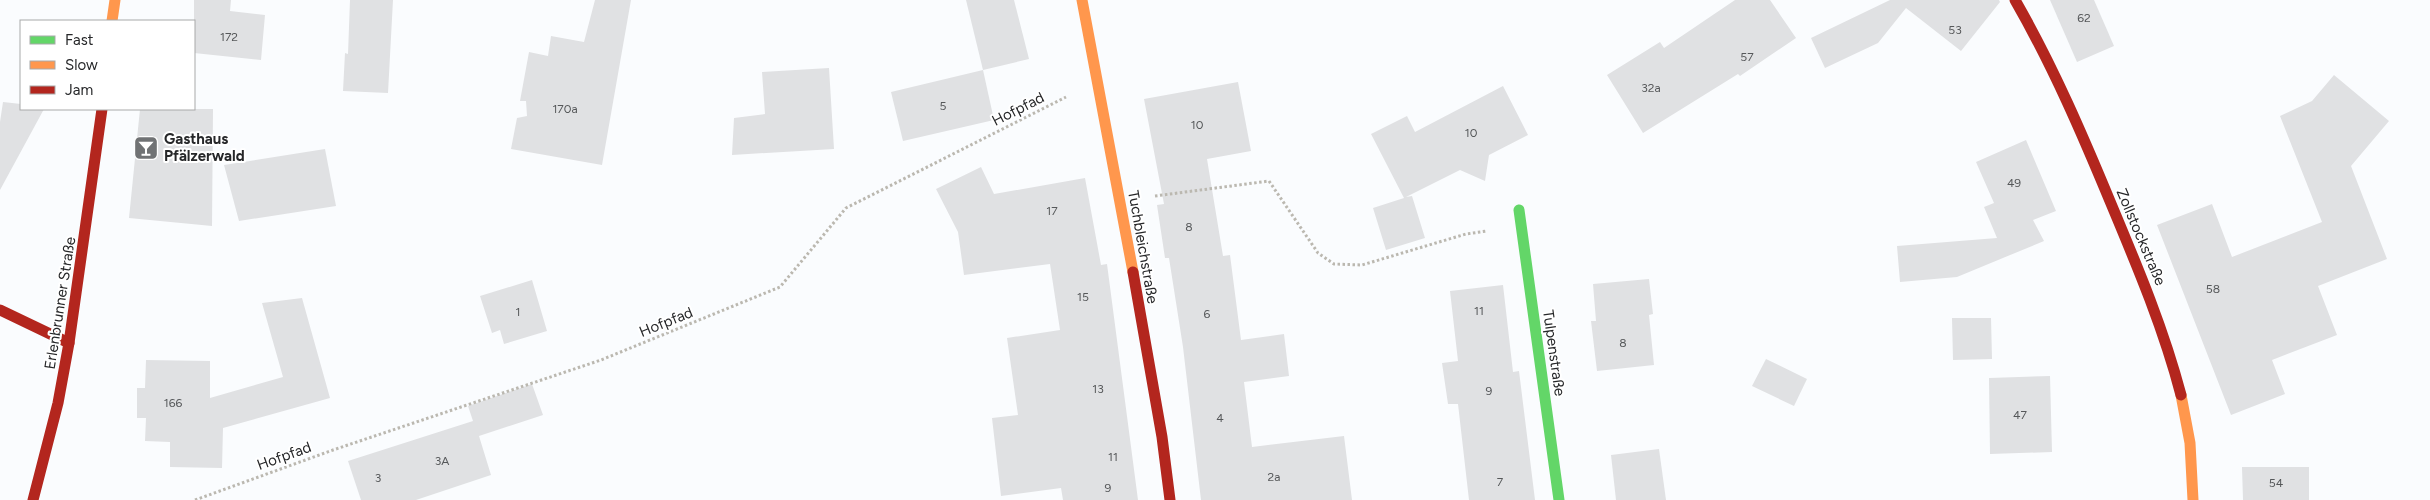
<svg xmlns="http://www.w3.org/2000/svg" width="2430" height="500" viewBox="0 0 2430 500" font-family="Figtree,sans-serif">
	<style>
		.building { fill: #e0e1e3 }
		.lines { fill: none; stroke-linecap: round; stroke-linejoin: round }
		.path { stroke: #bbb8b0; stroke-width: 3; stroke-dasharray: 2.5 2.5; stroke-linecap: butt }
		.fast { stroke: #63d668; stroke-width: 11 }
		.slow { stroke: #ff974d; stroke-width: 11 }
		.jam { stroke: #b3261e; stroke-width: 11 }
		.labels { text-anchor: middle; stroke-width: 4; stroke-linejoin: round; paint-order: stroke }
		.number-label { font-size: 12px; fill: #56585a }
		.street-label { font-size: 15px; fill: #262729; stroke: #fff }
		.poi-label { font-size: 15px; font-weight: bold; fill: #262729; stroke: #fff; text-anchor: start }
	</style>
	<rect width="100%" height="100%" fill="#fafcfe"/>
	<g class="building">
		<polygon points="194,0 231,0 230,11 265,15 261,60 194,53"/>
		<polygon points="350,0 393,0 388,93 343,91 345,53 348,54"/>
		<polygon points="595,0 631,0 602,165 511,149 517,118 527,116 526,101 520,101 529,52 548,56 551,36 584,42"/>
		<polygon points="966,0 1014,0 1029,59 983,70"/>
		<polygon points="1735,0 1770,0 1796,38 1740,76 1738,74 1643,133 1607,75 1660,42 1664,48"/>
		<polygon points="1890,0 1999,0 2000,2 1961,51 1906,8 1878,43 1825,68 1811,38"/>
		<polygon points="2050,0 2094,0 2114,46 2077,62"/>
		<polygon points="829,68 834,149 732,155 734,118 765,114 762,72"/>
		<polygon points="983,70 994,120 903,141 891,92"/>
		<polygon points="2334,75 2389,121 2351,166 2387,259 2318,286 2337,335 2272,360 2285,394 2231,415 2157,225 2212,204 2232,257 2322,222 2280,116 2312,101"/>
		<polygon points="1238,82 1251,151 1207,159 1223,256 1230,255 1241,340 1284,334 1289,376 1244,382 1252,447 1344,436 1352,500 1201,500 1183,347 1169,258 1165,258 1157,205 1164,204 1144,99"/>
		<polygon points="1503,86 1528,135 1489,155 1485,181 1460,170 1406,197 1412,196 1425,238 1386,250 1373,208 1404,198 1371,134 1407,116 1415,132"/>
		<polygon points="3,102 21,104 21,109 44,109 0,190 0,122"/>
		<polygon points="140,109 213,109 212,226 129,218"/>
		<polygon points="2026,140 2056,211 2033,220 2044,241 1957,277 1900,282 1897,246 1997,238 1984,207 1994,203 1976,162"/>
		<polygon points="325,149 336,206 239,221 224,165"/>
		<polygon points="981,167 994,194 1085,178 1101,265 1107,264 1138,500 1063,500 1061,488 1001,496 992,418 1018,415 1007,338 1060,330 1050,264 964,275 958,232 936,189"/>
		<polygon points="1649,279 1653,314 1649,315 1654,365 1597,371 1591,321 1596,321 1593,284"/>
		<polygon points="532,280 547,331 504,344 500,330 492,333 480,296"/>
		<polygon points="1503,285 1513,372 1519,371 1535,500 1469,500 1458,404 1448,404 1442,363 1458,361 1450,291"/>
		<polygon points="302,298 330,398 223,428 222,468 170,467 170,442 145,441 146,418 137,418 137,388 145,388 146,360 210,361 210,398 283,377 262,303"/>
		<polygon points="1952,318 1991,318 1992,359 1953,360"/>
		<polygon points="1766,359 1807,379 1794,406 1752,386"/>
		<polygon points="2050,376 2052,452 1990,454 1989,378"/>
		<polygon points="532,384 543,415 479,436 491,475 416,500 361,500 348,461 473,421 468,406"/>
		<polygon points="1659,449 1666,500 1616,500 1611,455"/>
		<polygon points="2242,467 2309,467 2309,500 2243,500"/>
	</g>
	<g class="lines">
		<g class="path">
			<polyline points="1155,196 1269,181 1318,253 1334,264 1362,265 1466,234 1487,231"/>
			<polyline points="195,500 333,450 601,360 780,287 846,208 1066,97"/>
		</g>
		<polyline class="fast" points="1519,210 1559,500"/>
		<g class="slow">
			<polyline points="1082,0 1133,272"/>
			<polyline points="112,21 115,0"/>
			<polyline points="2181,395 2190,443 2193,500"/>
		</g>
		<g class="jam">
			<path d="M 2015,0 C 2053,66 2083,136 2112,206 C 2138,268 2164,330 2181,395"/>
			<polyline points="1133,272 1162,437 1170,500"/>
			<polyline points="0,310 69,343"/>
			<polyline points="33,500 58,403 69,343 102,109"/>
		</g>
	</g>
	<defs>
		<symbol id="bar-square" viewBox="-11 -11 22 22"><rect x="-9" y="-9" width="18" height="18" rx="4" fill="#707274" stroke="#fff"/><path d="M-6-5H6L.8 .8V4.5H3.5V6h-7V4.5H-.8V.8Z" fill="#fff"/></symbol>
	</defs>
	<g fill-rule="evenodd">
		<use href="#bar-square" x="132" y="134" width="28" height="28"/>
	</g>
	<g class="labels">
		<g class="number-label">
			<text x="2084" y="22">62</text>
			<text x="1955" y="34">53</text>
			<text x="229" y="41">172</text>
			<text x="1747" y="61">57</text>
			<text x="1651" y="92">32a</text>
			<text x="943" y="110">5</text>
			<text x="565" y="113">170a</text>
			<text x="1197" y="129">10</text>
			<text x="1471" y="137">10</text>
			<text x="2014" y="187">49</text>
			<text x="1052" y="215">17</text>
			<text x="1189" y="231">8</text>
			<text x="2213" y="293">58</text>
			<text x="1083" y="301">15</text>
			<text x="1479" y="315">11</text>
			<text x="518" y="316">1</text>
			<text x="1207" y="318">6</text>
			<text x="1623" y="347">8</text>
			<text x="1098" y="393">13</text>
			<text x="1489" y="395">9</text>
			<text x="173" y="407">166</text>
			<text x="2020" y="419">47</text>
			<text x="1220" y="422">4</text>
			<text x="1113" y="461">11</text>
			<text x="442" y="465">3A</text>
			<text x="1274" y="481">2a</text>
			<text x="378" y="482">3</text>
			<text x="1500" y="486">7</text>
			<text x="2276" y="487">54</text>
			<text x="1108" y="492">9</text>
		</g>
		<g class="street-label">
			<text transform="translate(1018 109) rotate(-27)" y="5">Hofpfad</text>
			<text transform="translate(2141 237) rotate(67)" y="5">Zollstockstraße</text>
			<text transform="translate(1143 247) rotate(80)" y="5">Tuchbleichstraße</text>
			<text transform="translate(60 303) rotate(-81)" y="5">Erlenbrunner Straße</text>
			<text transform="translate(666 322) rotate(-22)" y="5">Hofpfad</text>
			<text transform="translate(1554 353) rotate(82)" y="5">Tulpenstraße</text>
			<text transform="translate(284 456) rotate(-20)" y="5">Hofpfad</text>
		</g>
		<g class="poi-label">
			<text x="164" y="144">Gasthaus<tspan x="164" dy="17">Pfälzerwald</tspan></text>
		</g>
	</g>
	<rect x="20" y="20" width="175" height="90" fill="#ffffff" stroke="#a8a9a9"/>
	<rect x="30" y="36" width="25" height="8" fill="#63d668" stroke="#a8a9a9"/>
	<text x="65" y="45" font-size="15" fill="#262729">Fast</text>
	<rect x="30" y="61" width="25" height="8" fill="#ff974d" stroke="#a8a9a9"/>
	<text x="65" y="70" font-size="15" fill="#262729">Slow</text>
	<rect x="30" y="86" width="25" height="8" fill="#b3261e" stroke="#a8a9a9"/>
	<text x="65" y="95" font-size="15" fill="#262729">Jam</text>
</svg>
